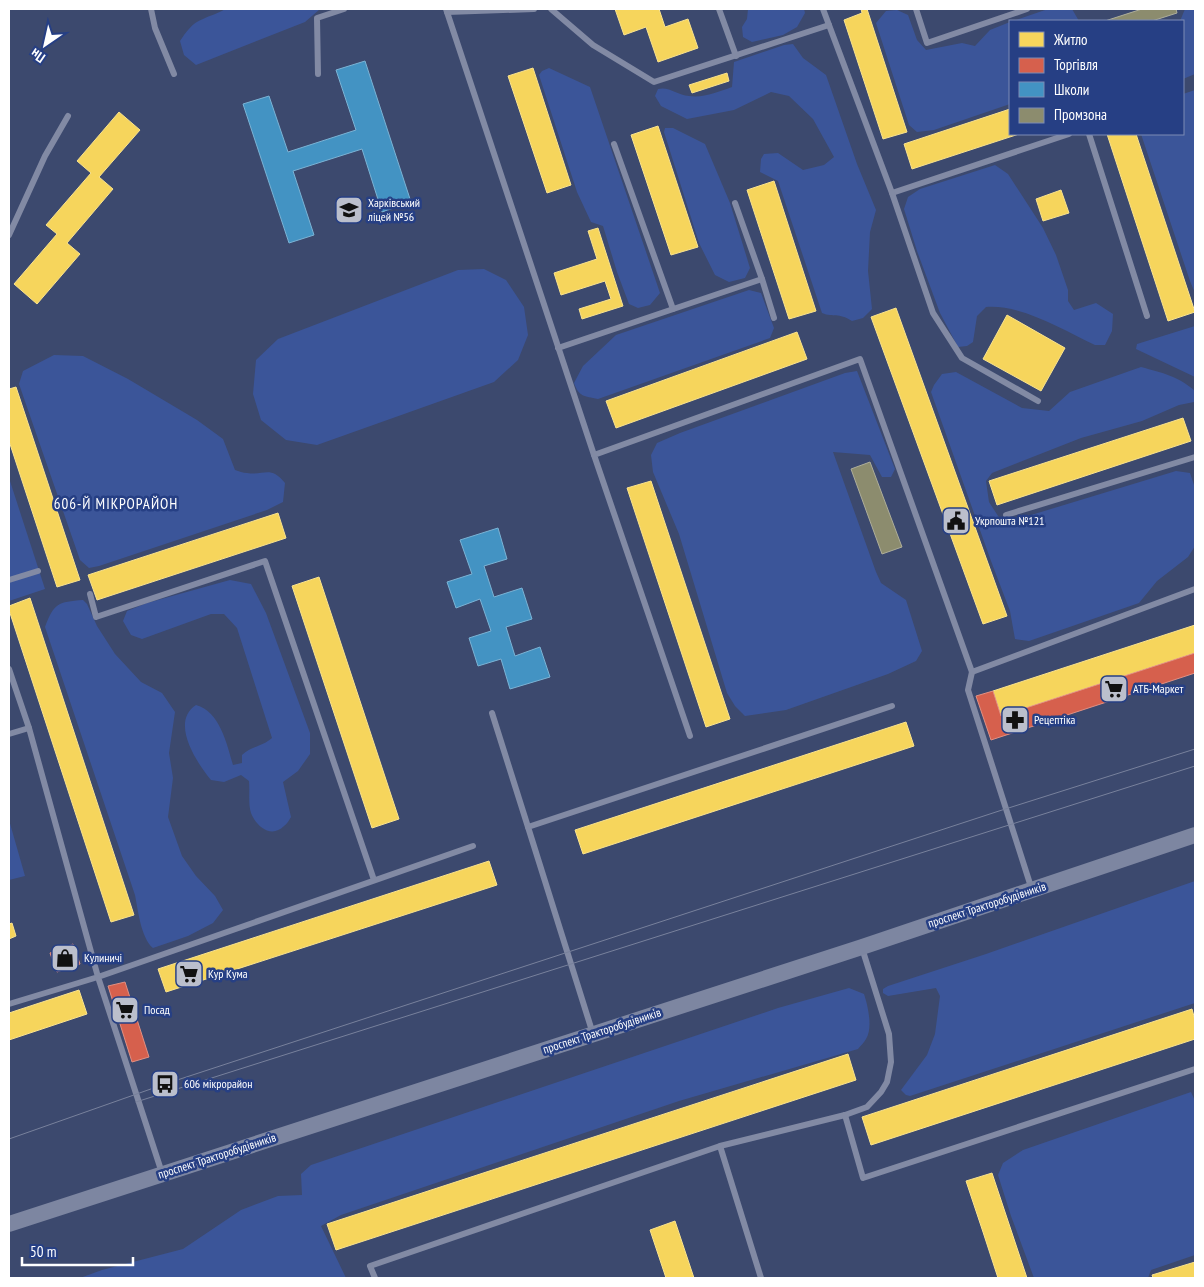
<svg xmlns="http://www.w3.org/2000/svg" width="1204" height="1287" viewBox="0 0 1204 1287" font-family="'PT Sans Narrow',sans-serif">
	<style>
		.green { fill: #3b5599 }
		.homes { fill: #f6d55c; stroke: #f9e28d }
		.shops { fill: #d6604d; stroke: #e29082 }
		.schools { fill: #4393c3; stroke: #7bb3d5 }
		.industry { fill: #8c8c6e; stroke: #aeae9a }
		.lines { fill: none; stroke-linecap: round; stroke-linejoin: round }
		.service { stroke: #828aa4; stroke-width: 6 }
		.secondary { stroke: #7d86a1; stroke-width: 16 }
		.tram { stroke: #78819c; stroke-width: 1 }
		.labels { text-anchor: middle; stroke-width: 5; stroke-linejoin: round; paint-order: stroke }
		.poi-label { font-size: 12px; fill: #fff; stroke: #263f84; text-anchor: start }
		.street-label { font-size: 12px; fill: #fff; stroke: #263f84 }
		.quarter-label { font-size: 15px; letter-spacing: 1px; fill: #fff; stroke: #263f84 }
	</style>
	<rect width="100%" height="100%" fill="#3c496e"/>
	<g class="green">
		<path d="M 225,9 L 320,9 L 305,22 L 196,65 L 184,55 L 180,41 C 186,32 192,23 203,19 C 210,15 218,14 225,9 Z"/>
		<polygon points="748,9 804,9 805,13 797,27 783,35 752,42 743,37 742,27 747,19"/>
		<polygon points="1048,9 1072,9 1079,21 1013,21"/>
		<polygon points="1185,9 1195,9 1195,74 1183,79 1183,21 1178,21 1180,21"/>
		<polygon points="897,10 908,15 917,40 926,50 962,43 975,46 990,30 1010,22 1010,104 934,130 917,132 909,125 876,23 886,11"/>
		<path d="M 793,44 L 803,58 L 826,75 L 857,164 L 876,210 L 870,232 L 868,271 L 872,309 L 863,318 L 852,321 C 838,312 834,318 822,313 L 778,181 L 760,172 L 761,159 L 764,154 L 778,153 L 803,170 L 824,165 L 834,157 L 813,119 L 789,96 L 771,92 L 734,110 L 687,119 L 661,106 L 655,96 L 658,89 C 669,86 677,95 689,96 C 704,98 718,92 732,87 L 734,62 L 784,45 Z"/>
		<polygon points="549,68 590,87 660,293 650,305 638,308 629,304 617,272 603,226 591,222 577,192 539,75 542,71"/>
		<polygon points="1195,90 1195,293 1190,281 1141,134 1183,134 1183,94"/>
		<polygon points="665,128 673,128 705,144 730,203 750,268 745,278 729,282 715,275 699,243 664,132"/>
		<path d="M 995,165 L 1008,174 L 1043,228 L 1056,255 L 1068,290 L 1068,301 L 1074,310 L 1096,303 L 1113,314 L 1112,331 L 1105,345 L 1095,345 C 1063,330 1021,304 986,307 L 977,316 L 973,342 L 967,346 L 958,347 L 940,313 L 917,251 L 904,209 L 908,197 L 920,189 Z"/>
		<polygon points="484,269 506,280 524,307 528,335 518,360 494,382 317,445 286,440 261,420 253,394 256,360 278,339 458,270"/>
		<path d="M 749,290 L 761,293 L 774,328 L 770,338 L 598,399 C 584,396 579,397 574,383 L 583,366 L 616,335 Z"/>
		<polygon points="1195,326 1195,377 1136,349 1137,344"/>
		<path d="M 54,355 L 83,356 L 128,379 L 197,420 L 223,439 L 235,470 C 239,471 243,473 247,473 C 265,476 270,465 285,483 L 283,502 L 267,510 L 99,566 L 89,568 L 80,560 L 19,384 L 23,371 Z"/>
		<path d="M 1141,367 C 1163,373 1178,376 1195,391 L 1194,402 L 1179,405 L 1142,421 L 1081,438 L 992,473 L 986,481 L 989,502 L 1000,519 L 1018,519 L 1176,471 L 1190,473 L 1195,488 L 1195,546 L 1188,557 L 1157,581 L 1139,603 L 1029,641 L 1015,639 L 1010,611 L 991,561 L 931,392 L 934,385 L 942,374 L 956,372 L 1022,408 L 1049,411 L 1070,392 Z"/>
		<polygon points="857,371 895,469 891,477 882,477 870,455 833,452 876,572 881,583 906,600 922,651 916,661 888,674 786,710 745,716 735,706 727,693 679,534 653,472 651,455 657,443 680,433 845,373"/>
		<polygon points="9,478 45,589 9,601"/>
		<path d="M 230,580 L 251,584 L 266,613 L 310,733 L 310,754 L 298,771 L 283,782 L 291,817 C 289,820 287,824 284,826 C 271,839 256,826 251,813 C 248,804 250,791 249,781 L 241,775 L 224,782 L 211,780 C 196,762 170,722 196,705 C 220,711 227,745 233,765 L 242,763 L 242,755 C 251,746 262,747 272,738 L 237,628 L 224,614 L 211,614 L 142,639 L 131,635 L 123,621 L 127,611 L 147,603 Z"/>
		<path d="M 83,600 L 87,604 L 97,626 L 115,654 L 141,682 L 162,693 L 175,712 L 169,753 L 173,778 L 168,817 L 182,856 L 196,876 L 215,896 L 223,910 L 213,923 L 188,936 L 153,948 C 141,938 138,910 135,895 L 45,627 C 54,603 58,602 83,600 Z"/>
		<polygon points="9,820 25,876 9,880"/>
		<polygon points="1195,881 1195,1003 910,1096 906,1095 901,1090 927,1055 935,1034 940,996 936,988 888,996 883,993 883,989 888,986 986,954"/>
		<path d="M 849,988 L 864,994 C 868,1006 873,1028 866,1039 C 864,1043 860,1046 858,1049 L 679,1101 L 341,1215 L 321,1226 L 346,1278 L 80,1278 L 102,1270 L 183,1249 L 241,1210 L 278,1196 L 302,1195 L 301,1174 L 311,1165 L 778,1008 Z"/>
		<polygon points="1191,1092 1195,1101 1195,1255 1151,1270 1148,1278 1034,1278 1011,1216 998,1175 1003,1163 1023,1150"/>
	</g>
	<g class="homes">
		<polygon points="615,9 659,9 665,27 688,19 698,48 658,62 646,27 624,35"/>
		<polygon points="861,9 869,9 867,9 907,132 883,139 844,20 862,13"/>
		<polygon points="533,68 571,185 547,193 508,76"/>
		<polygon points="727,73 729,81 692,93 689,85"/>
		<polygon points="1010,109 1010,134 1019,134 912,169 904,144"/>
		<polygon points="119,112 140,130 99,177 113,189 67,243 80,254 37,304 14,284 57,234 46,225 91,173 77,161"/>
		<polygon points="658,126 698,247 671,255 631,135"/>
		<polygon points="1107,134 1136,134 1195,312 1168,321"/>
		<polygon points="774,181 816,311 789,319 747,190"/>
		<polygon points="1061,190 1069,213 1043,221 1036,199"/>
		<polygon points="598,228 623,306 582,319 579,309 611,299 605,281 561,295 554,273 597,259 588,231"/>
		<polygon points="896,308 1007,616 983,624 871,317"/>
		<polygon points="1007,315 1065,348 1041,391 983,359"/>
		<polygon points="797,332 807,359 616,428 606,401"/>
		<polygon points="16,387 80,580 57,587 9,441 9,389"/>
		<polygon points="1183,418 1191,441 997,505 989,481"/>
		<polygon points="651,481 730,719 706,727 627,488"/>
		<polygon points="278,513 286,538 97,600 88,575"/>
		<polygon points="319,577 399,819 372,828 292,586"/>
		<polygon points="30,598 134,915 111,922 9,610 9,606"/>
		<polygon points="1195,625 1195,653 1001,716 993,691"/>
		<polygon points="906,722 914,746 583,854 575,830"/>
		<polygon points="489,861 497,885 166,992 158,969"/>
		<polygon points="12,923 16,936 9,939 9,924"/>
		<polygon points="79,990 87,1014 9,1040 9,1013"/>
		<polygon points="1192,1009 1195,1020 1195,1039 871,1145 862,1117"/>
		<polygon points="848,1054 856,1080 336,1250 327,1224"/>
		<polygon points="992,1173 1027,1278 998,1278 983,1232 966,1181"/>
		<polygon points="675,1221 694,1278 666,1278 650,1230"/>
		<polygon points="1195,1262 1195,1278 1153,1278 1152,1275"/>
	</g>
	<g class="shops">
		<polygon points="1195,653 1195,673 991,740 976,696 993,691 1001,716"/>
		<polygon points="73,944 80,964 57,972 50,953"/>
		<polygon points="125,982 149,1057 132,1062 108,986"/>
	</g>
	<g class="schools">
		<polygon points="365,61 411,202 382,212 362,149 293,171 314,235 289,243 243,104 269,96 288,152 356,130 336,70"/>
		<polygon points="498,528 507,559 484,566 494,597 522,588 532,619 506,627 515,656 540,647 550,677 510,689 501,659 478,666 469,638 491,631 480,599 456,608 447,582 472,574 460,540"/>
	</g>
	<g class="industry">
		<polygon points="1142,9 1176,9 1177,13 1152,21 1105,21"/>
		<polygon points="870,462 902,547 882,554 851,469"/>
	</g>
	<g class="lines">
		<g class="service">
			<polyline points="151,9 155,28 174,74"/>
			<polyline points="446,9 594,455"/>
			<polyline points="551,9 593,45 654,82 829,25"/>
			<polyline points="719,9 736,56"/>
			<polyline points="823,9 892,193 1069,134"/>
			<polyline points="916,9 927,43 1027,9"/>
			<polyline points="447,12 534,9"/>
			<polyline points="318,74 317,18 344,9"/>
			<polyline points="1089,134 1147,316"/>
			<polyline points="614,144 673,309"/>
			<polyline points="892,193 933,313 962,358 1038,401"/>
			<polyline points="9,235 45,156 68,116"/>
			<polyline points="762,279 774,318"/>
			<polyline points="558,348 762,279 735,203"/>
			<polyline points="1006,515 1195,457"/>
			<polyline points="9,580 38,571"/>
			<polyline points="90,594 96,617 265,561 374,880"/>
			<polyline points="9,669 29,728 98,977 9,1004"/>
			<polyline points="972,672 968,690 1032,890"/>
			<polyline points="492,713 528,827"/>
			<polyline points="9,734 29,728"/>
			<polyline points="690,736 594,455 860,359 972,672 1195,589"/>
			<polyline points="593,1034 528,827 892,706"/>
			<polyline points="845,1115 863,1178 1195,1069"/>
			<polyline points="720,1146 761,1278"/>
			<polyline points="162,1173 98,977 473,846"/>
			<polyline points="375,1278 370,1266 720,1146 845,1115 867,1107 881,1092 887,1082 891,1062 889,1034 862,948"/>
		</g>
		<polyline class="secondary" points="9,1224 862,947 1195,835"/>
		<g class="tram">
			<polyline points="136,1102 1195,766"/>
			<polyline points="9,1139 165,1084 999,811 1195,749"/>
		</g>
	</g>
	<defs>
		<symbol id="school-square" viewBox="-11 -11 22 22"><rect x="-9" y="-9" width="18" height="18" rx="4" fill="#bbbfcc" stroke="#263f84"/><path d="M0-5L7-2L0 1L-7-2ZM-4 1L0 2.5L4 1V4Q0 6-4 4Z" fill="#111"/></symbol>
		<symbol id="civic-square" viewBox="-11 -11 22 22"><rect x="-9" y="-9" width="18" height="18" rx="4" fill="#bbbfcc" stroke="#263f84"/><path d="M-.6-6.5H3V-4.5H.6V-3L4-1V1h2V6H-6V1h2V-1L-.6-3ZM-1.2 2.5V6h2.4V2.5Z" fill="#111"/></symbol>
		<symbol id="supermarket-square" viewBox="-11 -11 22 22"><rect x="-9" y="-9" width="18" height="18" rx="4" fill="#bbbfcc" stroke="#263f84"/><path d="M-6-5.5h2.5l.6 2H6L4.5 2H-2.5L-4.4-4H-6ZM-1.5 3.2a1.3 1.3 0 1 0 .1 0ZM3 3.2a1.3 1.3 0 1 0 .1 0Z" fill="#111"/></symbol>
		<symbol id="pharmacy-square" viewBox="-11 -11 22 22"><rect x="-9" y="-9" width="18" height="18" rx="4" fill="#bbbfcc" stroke="#263f84"/><path d="M-2-6h4v4h4v4h-4v4h-4v-4h-4v-4h4Z" fill="#111"/></symbol>
		<symbol id="shop-square" viewBox="-11 -11 22 22"><rect x="-9" y="-9" width="18" height="18" rx="4" fill="#bbbfcc" stroke="#263f84"/><path d="M-5-2.5h2.3a2.7 3.5 0 0 1 5.4 0H5L5.5 6h-11ZM-1.5-2.5h3a1.5 2.3 0 0 0-3 0Z" fill="#111"/></symbol>
		<symbol id="bus-square" viewBox="-11 -11 22 22"><rect x="-9" y="-9" width="18" height="18" rx="4" fill="#bbbfcc" stroke="#263f84"/><path d="M-5-6H5V4H4V6H2V4H-2V6H-4V4H-5ZM-3.5-4V0h7V-4ZM-3.5 1.2v1.5H-2V1.2ZM2 1.2v1.5H3.5V1.2Z" fill="#111"/></symbol>
	</defs>
	<g fill-rule="evenodd">
		<use href="#school-square" x="333" y="194" width="32" height="32"/>
		<use href="#civic-square" x="940" y="505" width="32" height="32"/>
		<use href="#supermarket-square" x="1098" y="673" width="32" height="32"/>
		<use href="#pharmacy-square" x="999" y="704" width="32" height="32"/>
		<use href="#shop-square" x="49" y="942" width="32" height="32"/>
		<use href="#supermarket-square" x="173" y="958" width="32" height="32"/>
		<use href="#supermarket-square" x="109" y="994" width="32" height="32"/>
		<use href="#bus-square" x="149" y="1068" width="32" height="32"/>
	</g>
	<g class="labels">
		<g class="poi-label">
			<text x="368" y="207">Харківський<tspan x="368" dy="14">ліцей №56</tspan></text>
			<text x="975" y="525">Укрпошта №121</text>
			<text x="1133" y="693">АТБ-Маркет</text>
			<text x="1034" y="724">Рецептіка</text>
			<text x="84" y="962">Кулиничі</text>
			<text x="208" y="978">Кур Кума</text>
			<text x="144" y="1014">Посад</text>
			<text x="184" y="1088">606 мікрорайон</text>
		</g>
		<g class="street-label">
			<text transform="translate(987 905) rotate(-18)" y="4">проспект Тракторобудівників</text>
			<text transform="translate(602 1031) rotate(-18)" y="4">проспект Тракторобудівників</text>
			<text transform="translate(217 1156) rotate(-18)" y="4">проспект Тракторобудівників</text>
		</g>
		<g class="quarter-label">
			<text x="116" y="509">606-Й МІКРОРАЙОН</text>
		</g>
	</g>
	<rect width="1204" height="1287" fill="none" stroke="#ffffff" stroke-width="20"/>
	<rect x="1009" y="20" width="175" height="115" fill="#263f84" stroke="#7d8cb5"/>
	<rect x="1019" y="32" width="25" height="15" fill="#f6d55c" stroke="#7d8cb5"/>
	<text x="1054" y="45" font-size="15" fill="#ffffff">Житло</text>
	<rect x="1019" y="58" width="25" height="15" fill="#d6604d" stroke="#7d8cb5"/>
	<text x="1054" y="70" font-size="15" fill="#ffffff">Торгівля</text>
	<rect x="1019" y="82" width="25" height="15" fill="#4393c3" stroke="#7d8cb5"/>
	<text x="1054" y="95" font-size="15" fill="#ffffff">Школи</text>
	<rect x="1019" y="108" width="25" height="15" fill="#8c8c6e" stroke="#7d8cb5"/>
	<text x="1054" y="120" font-size="15" fill="#ffffff">Промзона</text>
	<g transform="translate(45 45) rotate(214)" stroke="#263f84" stroke-width="4" paint-order="stroke">
	<path d="M0-4L9 19L0 12L-9 19Z" fill="#ffffff"/>
	<text y="-8" font-size="14" font-weight="bold" text-anchor="middle" fill="#ffffff">Пн</text>
	</g>
	<path d="M22 1257v8h111v-8" fill="none" stroke="#ffffff" stroke-width="2.5"/>
	<text x="30" y="1257" font-size="15" fill="#ffffff" stroke="#263f84" stroke-width="4" paint-order="stroke">50 m</text>
</svg>
